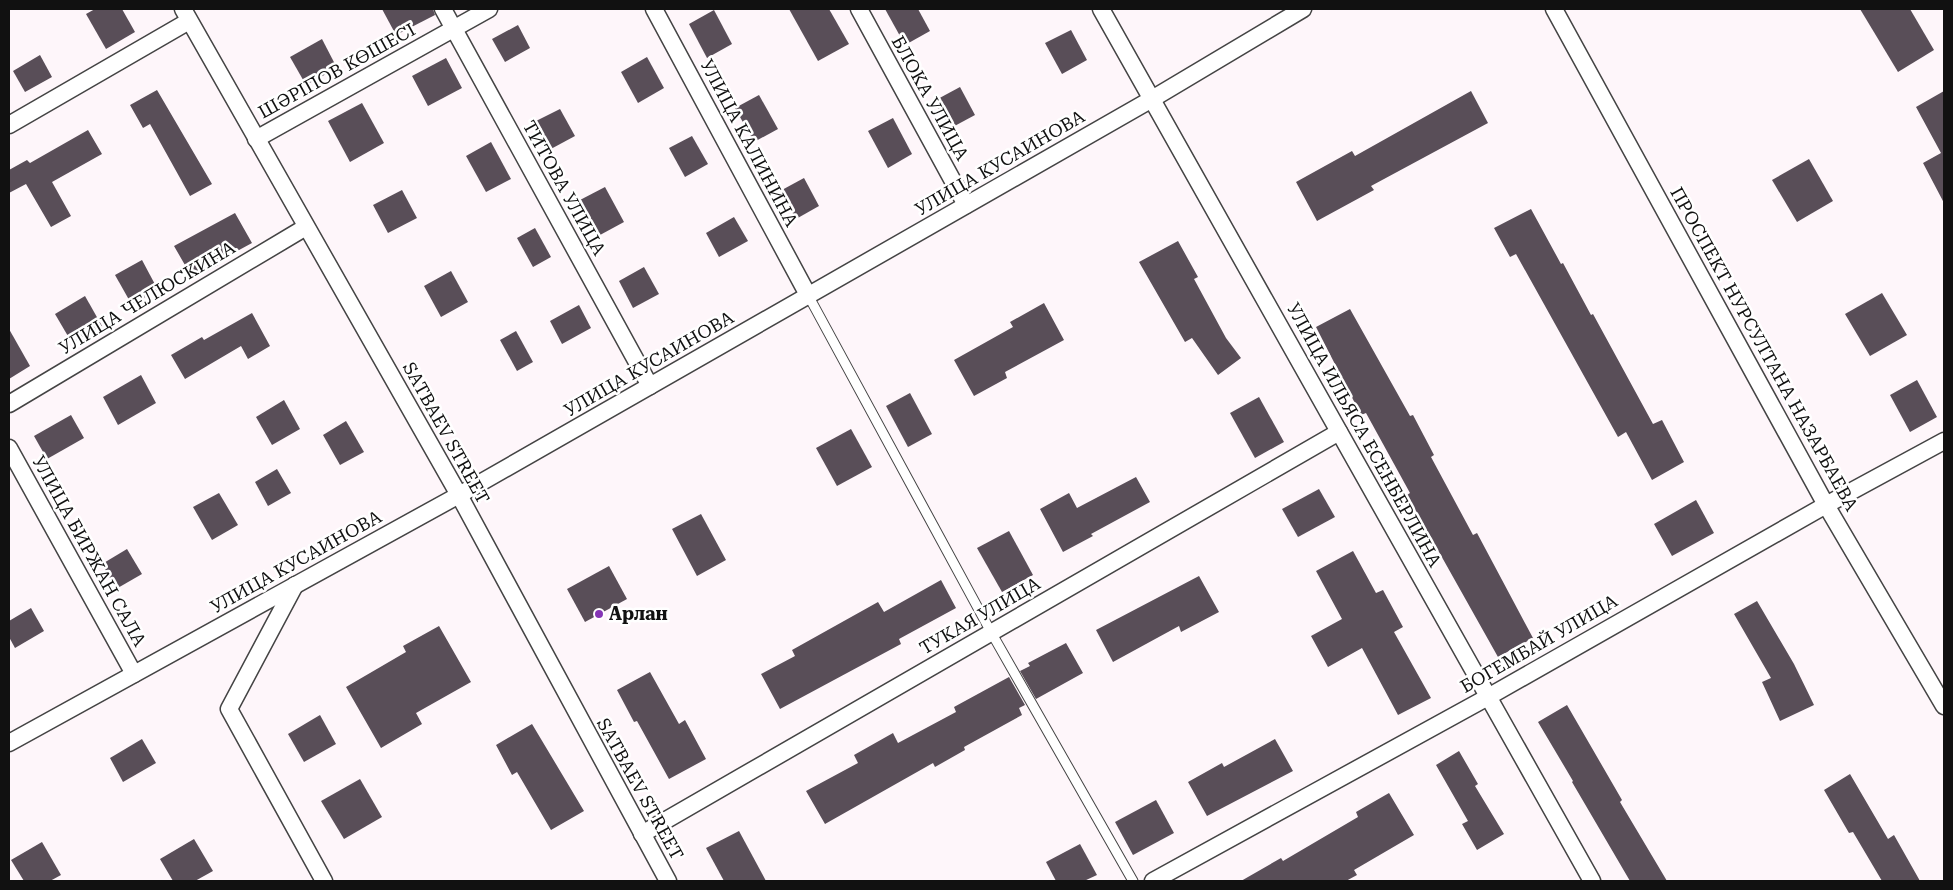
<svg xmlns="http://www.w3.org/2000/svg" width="1953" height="890" viewBox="0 0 1953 890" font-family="'Roboto Serif',serif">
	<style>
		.building { fill: #594e58 }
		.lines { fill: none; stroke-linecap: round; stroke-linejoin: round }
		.lane-casing { stroke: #444; stroke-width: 11 }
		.street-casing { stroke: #444; stroke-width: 19 }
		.lane { stroke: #fff; stroke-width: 9 }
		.street { stroke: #fff; stroke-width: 16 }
		.poi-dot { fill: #8535b5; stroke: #fff; stroke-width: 2 }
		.labels { text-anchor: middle; stroke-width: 5; stroke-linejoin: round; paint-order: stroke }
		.street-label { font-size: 18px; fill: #111; stroke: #fff }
		.poi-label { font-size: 18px; font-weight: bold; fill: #111; stroke: #fff; text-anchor: start }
	</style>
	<rect width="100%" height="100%" fill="#fef6fa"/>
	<g class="building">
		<polygon points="95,9 122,9 135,32 106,49 86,14"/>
		<polygon points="382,9 433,9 435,15 396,35"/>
		<polygon points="789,9 829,9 849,44 818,61"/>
		<polygon points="885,9 918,9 930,31 905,45"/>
		<polygon points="1860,9 1910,9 1934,50 1898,72"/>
		<polygon points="714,10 732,44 707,58 689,24"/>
		<polygon points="518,25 530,48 505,62 492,39"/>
		<polygon points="1071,30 1087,60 1062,74 1045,43"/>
		<polygon points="322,39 337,68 306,85 290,57"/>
		<polygon points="40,55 52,77 25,92 13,71"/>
		<polygon points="647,57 664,88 638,103 621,72"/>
		<polygon points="446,58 462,88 428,106 412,76"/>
		<polygon points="960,87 975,115 949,129 934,101"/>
		<polygon points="157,90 212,184 190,196 150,124 143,128 130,105"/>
		<polygon points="1471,91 1488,123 1371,186 1374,190 1317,221 1296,182 1352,151 1355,156"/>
		<polygon points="1944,91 1944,203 1923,163 1941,153 1916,107"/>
		<polygon points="759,95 778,129 754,142 735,108"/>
		<polygon points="362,103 384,143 350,162 328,121"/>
		<polygon points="560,109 575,136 549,150 534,122"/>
		<polygon points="893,118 912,154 888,168 868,131"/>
		<polygon points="88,130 102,154 52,182 71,216 51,227 26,184 9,193 9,170 27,160 30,163"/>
		<polygon points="692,136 708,164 685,177 669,148"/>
		<polygon points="491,142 511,179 486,192 466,156"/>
		<polygon points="1809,159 1833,201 1797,222 1772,180"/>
		<polygon points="804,178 819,206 796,219 780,191"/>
		<polygon points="605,187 624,222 600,235 580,200"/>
		<polygon points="402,190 417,218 388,233 373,205"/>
		<polygon points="1531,209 1561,264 1563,263 1591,315 1593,314 1653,424 1662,420 1684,462 1652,480 1626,432 1618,437 1516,254 1510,257 1494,228"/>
		<polygon points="235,213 252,243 217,262 218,265 193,279 174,246"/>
		<polygon points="734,217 748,241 719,257 706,233"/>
		<polygon points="535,228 551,257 533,267 517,238"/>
		<polygon points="1178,241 1198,277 1194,279 1226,338 1241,358 1218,375 1192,338 1185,342 1139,262"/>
		<polygon points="142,260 158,290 132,305 115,275"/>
		<polygon points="644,267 659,294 633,308 619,281"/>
		<polygon points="451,271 468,302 441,317 424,286"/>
		<polygon points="1882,293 1907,335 1870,356 1845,314"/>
		<polygon points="85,296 102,326 72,343 55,314"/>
		<polygon points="1044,303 1064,340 1005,372 1007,378 974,396 954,360 1013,327 1010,322"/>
		<polygon points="579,305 591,328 562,344 550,321"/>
		<polygon points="1350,309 1410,416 1413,415 1434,455 1431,457 1473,535 1477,533 1533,638 1498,657 1407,495 1410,493 1366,413 1361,415 1316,327"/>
		<polygon points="252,313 270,346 248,359 241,346 185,379 171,355 202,337 204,340"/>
		<polygon points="9,329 30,366 9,379"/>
		<polygon points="516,331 533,362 517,371 500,340"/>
		<polygon points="141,375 156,403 118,425 103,397"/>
		<polygon points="1917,380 1937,417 1910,432 1890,395"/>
		<polygon points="910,393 932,434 908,447 886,406"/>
		<polygon points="1259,397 1284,442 1255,458 1230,413"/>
		<polygon points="284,400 300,429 272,445 256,417"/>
		<polygon points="71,415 84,438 47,459 34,436"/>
		<polygon points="346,421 364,452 340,465 323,435"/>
		<polygon points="851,429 872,467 837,486 816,448"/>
		<polygon points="277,469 291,493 268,506 255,482"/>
		<polygon points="1136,477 1150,502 1091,534 1093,536 1063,552 1040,509 1069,493 1077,508"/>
		<polygon points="1319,489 1335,517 1298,537 1282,509"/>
		<polygon points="219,493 238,525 212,540 193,507"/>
		<polygon points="1696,500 1714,533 1672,556 1654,524"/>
		<polygon points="701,514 726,560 697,576 672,529"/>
		<polygon points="1009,531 1033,575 1002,592 977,548"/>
		<polygon points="127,549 142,574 116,589 102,564"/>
		<polygon points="1353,551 1376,593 1383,590 1403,627 1394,632 1431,698 1398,715 1362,648 1328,667 1311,636 1342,619 1316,571"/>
		<polygon points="609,566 627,599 585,622 567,589"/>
		<polygon points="1199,576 1219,612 1181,632 1179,626 1113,662 1096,630"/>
		<polygon points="941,580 956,608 899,639 901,644 780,709 761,674 795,656 792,650 878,602 884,612"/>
		<polygon points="1757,601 1794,664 1814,705 1780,721 1762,682 1771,678 1734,614"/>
		<polygon points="31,608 44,631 15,648 9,637 9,621"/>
		<polygon points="439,626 471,682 416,713 422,724 381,748 346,687 406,652 403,646"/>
		<polygon points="1066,643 1083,673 1036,699 1020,671 1030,666 1028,663"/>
		<polygon points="650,672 679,724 685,720 706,759 669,779 637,721 634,722 617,690"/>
		<polygon points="1009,677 1025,705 1019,708 1022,715 964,747 965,750 935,767 933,763 825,824 806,791 858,763 854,755 893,733 898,743 956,712 954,707"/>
		<polygon points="1567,705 1622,800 1620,802 1667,881 1630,881 1572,782 1573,781 1538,722"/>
		<polygon points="320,715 336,744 304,762 288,734"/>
		<polygon points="532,724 584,811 551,830 517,772 512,775 496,745"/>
		<polygon points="142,739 156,763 123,782 110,758"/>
		<polygon points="1275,739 1293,771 1207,816 1188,782 1222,763 1224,767"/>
		<polygon points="1459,751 1478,784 1475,786 1504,834 1477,850 1462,824 1468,821 1436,765"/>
		<polygon points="1850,774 1888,839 1894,835 1920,881 1882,881 1853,832 1849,833 1824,790"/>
		<polygon points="360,779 382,817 344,839 321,801"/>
		<polygon points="1389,793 1414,835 1354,870 1357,875 1346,881 1241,881 1281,858 1283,861 1358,817 1356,812"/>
		<polygon points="1156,800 1174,833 1133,855 1115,822"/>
		<polygon points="739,831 766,881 724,881 706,848"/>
		<polygon points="194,839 213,871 195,881 173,881 160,859"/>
		<polygon points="42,842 61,875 50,881 24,881 11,860"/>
		<polygon points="1080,844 1097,875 1084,881 1056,881 1046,862"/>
	</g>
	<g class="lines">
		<defs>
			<polyline id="lane" points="808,295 991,632 1133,881"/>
			<g id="street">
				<polyline points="183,9 459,495 668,881"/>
				<polyline points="443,9 650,386"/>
				<polyline points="654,9 808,295"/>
				<polyline points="859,9 966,205"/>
				<polyline points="1101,9 1592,881"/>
				<polyline points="1554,9 1826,505 1944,706"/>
				<polyline points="9,125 189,21"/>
				<polyline points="256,139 489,9"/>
				<polyline points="9,404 306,227"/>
				<polyline points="9,448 134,674"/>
				<polyline points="295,585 229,709 324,881"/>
				<polyline points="9,743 459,495 1152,99 1303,9"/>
				<polyline points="642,834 1339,432"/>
				<polyline points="1153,881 1488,697 1826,505 1944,441"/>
			</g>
		</defs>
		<use href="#lane" class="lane-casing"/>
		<use href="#street" class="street-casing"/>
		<use href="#lane" class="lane"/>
		<use href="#street" class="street"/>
	</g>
	<circle class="poi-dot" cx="599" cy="614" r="5"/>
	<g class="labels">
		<g class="street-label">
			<text transform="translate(337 71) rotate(-29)" y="6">ШӘРІПОВ КӨШЕСІ</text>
			<text transform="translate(930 98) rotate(61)" y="6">БЛОКА УЛИЦА</text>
			<text transform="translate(749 143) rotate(62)" y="6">УЛИЦА КАЛИНИНА</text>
			<text transform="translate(1000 163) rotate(-30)" y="6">УЛИЦА КУСАИНОВА</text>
			<text transform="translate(564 188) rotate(61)" y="6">ТИТОВА УЛИЦА</text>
			<text transform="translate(147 298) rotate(-31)" y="6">УЛИЦА ЧЕЛЮСКИНА</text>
			<text transform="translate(1764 349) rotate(61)" y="6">ПРОСПЕКТ НУРСУЛТАНА НАЗАРБАЕВА</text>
			<text transform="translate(649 364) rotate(-30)" y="6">УЛИЦА КУСАИНОВА</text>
			<text transform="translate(446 433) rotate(61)" y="6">SATBAEV STREET</text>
			<text transform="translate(1364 435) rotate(61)" y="6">УЛИЦА ИЛЬЯСА ЕСЕНБЕРЛИНА</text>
			<text transform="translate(89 551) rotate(61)" y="6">УЛИЦА БИРЖАН САЛА</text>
			<text transform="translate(296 562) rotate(-29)" y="6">УЛИЦА КУСАИНОВА</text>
			<text transform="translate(980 616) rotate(-30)" y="6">ТУКАЯ УЛИЦА</text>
			<text transform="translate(1539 644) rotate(-30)" y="6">БОГЕМБАЙ УЛИЦА</text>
			<text transform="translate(640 789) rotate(61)" y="6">SATBAEV STREET</text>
		</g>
		<g class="poi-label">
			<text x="609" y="620">Арлан</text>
		</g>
	</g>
	<rect width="1953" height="890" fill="none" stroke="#111111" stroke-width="20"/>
</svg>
